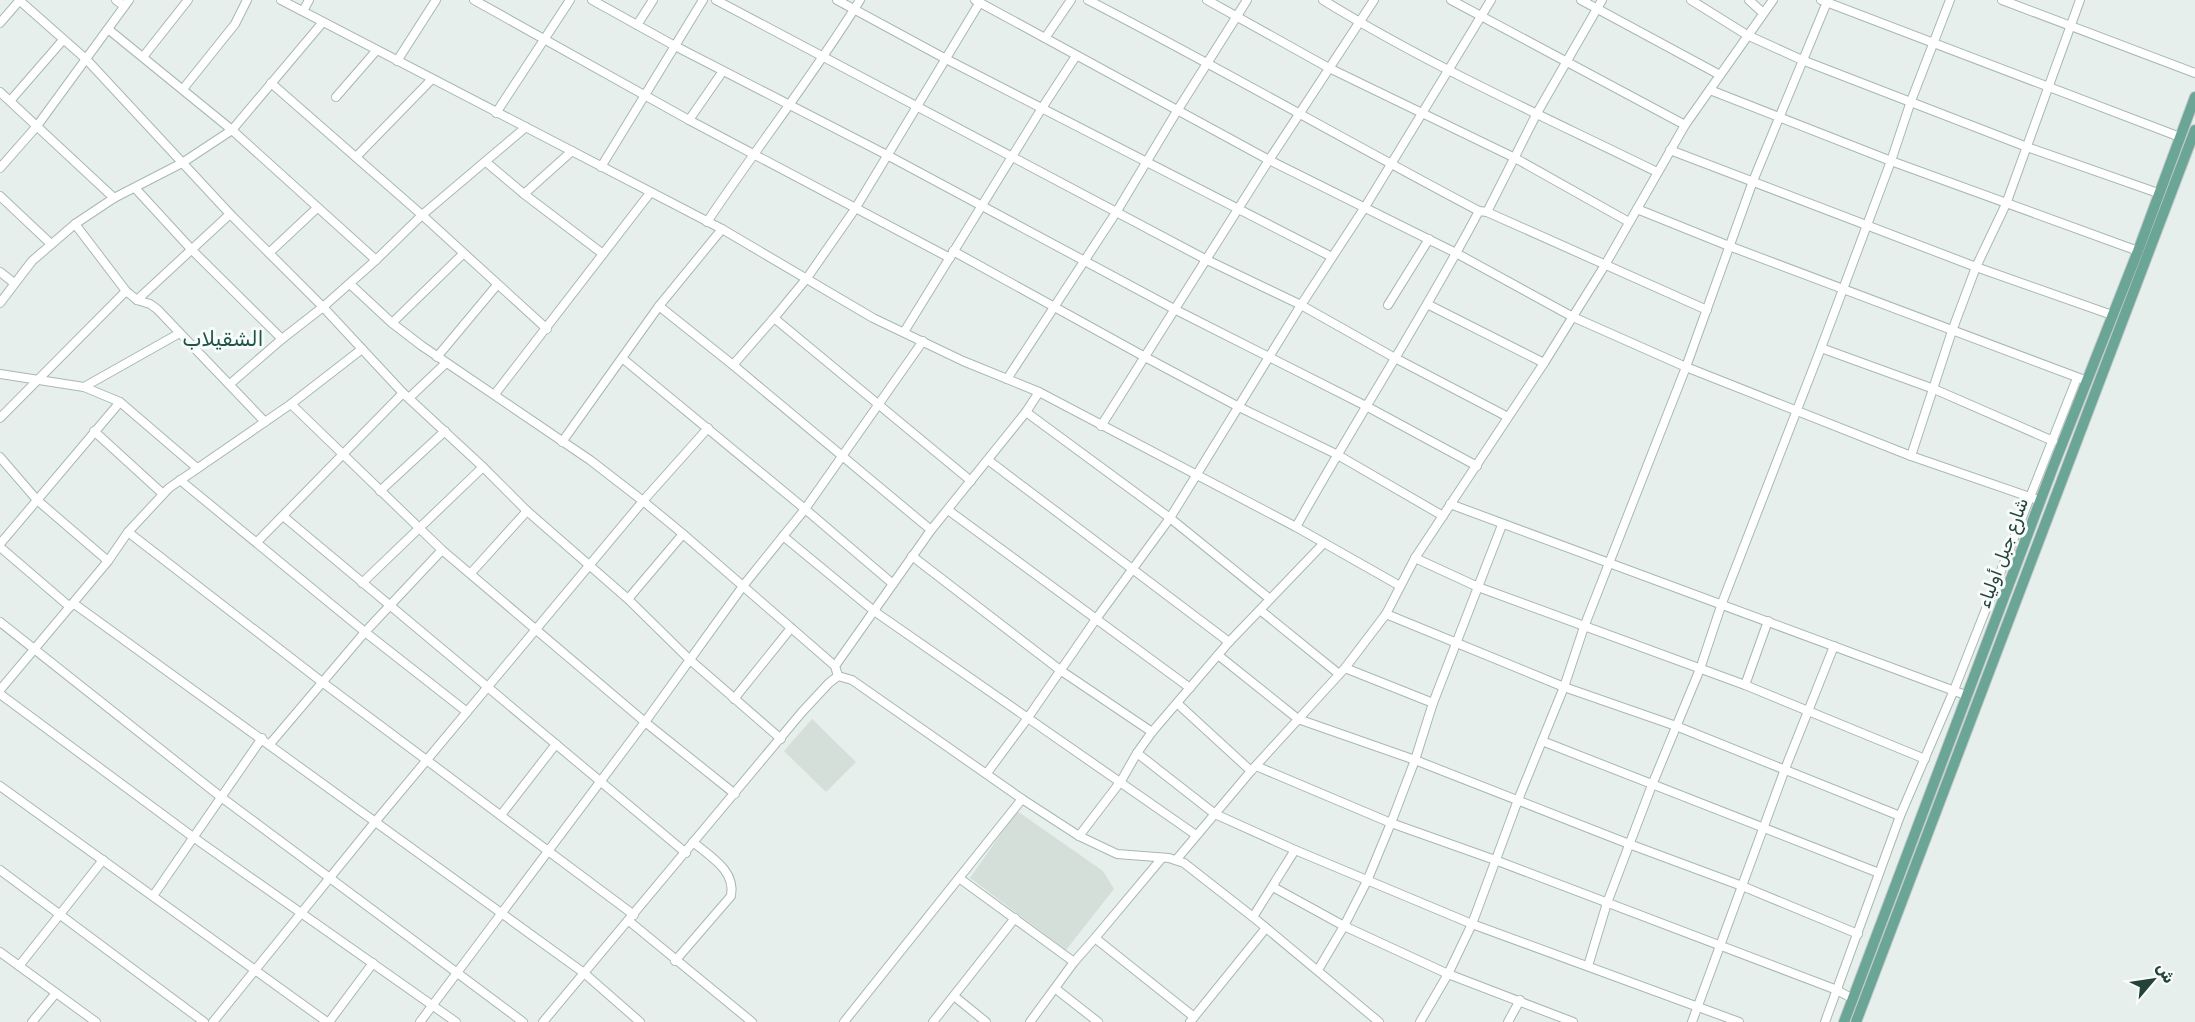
<svg xmlns="http://www.w3.org/2000/svg" width="2195" height="1022" viewBox="0 0 2195 1022" font-family="Rubik,'Noto Naskh Arabic',sans-serif">
	<style>
		.built { fill: #d4dfda }
		.lines { fill: none; stroke-linecap: round; stroke-linejoin: round }
		.minor-casing { stroke: #a8b8b2; stroke-width: 10 }
		.major-casing { stroke: #c2cac8; stroke-width: 12 }
		.minor { stroke: #fff; stroke-width: 8 }
		.major { stroke: #6aa596; stroke-width: 10 }
		.labels { text-anchor: middle; stroke-width: 6; stroke-linejoin: round; paint-order: stroke }
		.street-label { font-size: 18px; fill: #24423a; stroke: #f7fbf9 }
		.quarter-label { font-size: 21px; fill: #1f5548; stroke: #f7fbf9 }
	</style>
	<rect width="100%" height="100%" fill="#e6efeb"/>
	<g class="built">
		<polygon points="812,719 856,762 826,792 784,751"/>
		<polygon points="1017,811 1103,871 1114,889 1066,950 970,878"/>
	</g>
	<g class="lines">
		<defs>
			<g id="minor">
				<polyline points="19,0 87,60 230,214 323,307 403,393 483,467 527,511 628,599 689,659 781,739"/>
				<polyline points="116,0 124,6"/>
				<polyline points="281,0 722,229 873,318 963,361 1039,392 1296,527 1400,586"/>
				<polyline points="474,0 689,120 950,258"/>
				<polyline points="592,0 675,46 887,155 1176,310 1366,406 1477,466"/>
				<polyline points="716,0 1205,259 1301,305 1395,358 1508,417"/>
				<polyline points="837,0 946,59 1332,257"/>
				<polyline points="975,0 1269,160 1456,253 1573,317 1686,367 1911,456 2041,501"/>
				<path d="M 1088,0 C 1220,68 1348,142 1479,211 L 1487,212 L 1707,310"/>
				<polyline points="1207,0 1329,68 1515,158 1629,222"/>
				<path d="M 1323,0 C 1430,66 1545,117 1657,172"/>
				<polyline points="1451,0 1685,125"/>
				<polyline points="1581,0 1720,75"/>
				<polyline points="1691,0 1747,35 1802,60 2027,147 2158,193"/>
				<polyline points="1749,0 1763,13"/>
				<polyline points="1821,0 2180,137"/>
				<polyline points="2002,0 2195,73"/>
				<polyline points="303,11 309,0"/>
				<polyline points="0,23 20,0"/>
				<polyline points="637,25 653,0"/>
				<polyline points="108,29 232,130 376,260"/>
				<polyline points="1045,38 1071,0"/>
				<polyline points="143,57 188,0"/>
				<polyline points="397,61 436,0"/>
				<polyline points="271,83 422,215 547,329"/>
				<polyline points="183,89 235,24 247,0"/>
				<polyline points="1710,90 1891,161 2138,251"/>
				<polyline points="0,92 114,198"/>
				<polyline points="336,97 376,51"/>
				<polyline points="10,101 63,40"/>
				<polyline points="496,113 570,0"/>
				<polyline points="689,120 723,71"/>
				<polyline points="1670,150 1976,267 2112,315"/>
				<polyline points="356,157 432,79"/>
				<polyline points="486,162 524,194 603,254"/>
				<polyline points="601,167 703,0"/>
				<polyline points="0,168 37,126 129,0"/>
				<polyline points="135,188 192,250 282,339"/>
				<polyline points="524,194 572,151"/>
				<polyline points="0,196 51,244"/>
				<polyline points="1637,209 1729,246 2082,379"/>
				<polyline points="1487,212 1537,113 1602,0"/>
				<path d="M 707,222 C 757,147 813,76 860,0"/>
				<polyline points="75,224 126,291 137,300 150,304 157,309 265,422"/>
				<polyline points="953,251 1145,357 1239,407 1336,454 1443,516"/>
				<polyline points="269,253 317,208"/>
				<polyline points="0,272 14,283"/>
				<polyline points="350,284 392,323 422,346 590,460 643,501 683,534 835,666 838,676"/>
				<polyline points="137,300 230,214"/>
				<polyline points="0,303 32,261 75,224 114,198 182,163 232,130 323,22"/>
				<polyline points="1427,304 1544,363"/>
				<polyline points="1388,305 1429,239"/>
				<polyline points="659,306 733,365 931,530"/>
				<polyline points="392,323 463,254"/>
				<polyline points="904,332 1042,108 1076,56"/>
				<polyline points="1821,348 1934,389 2053,441"/>
				<polyline points="437,357 497,285"/>
				<polyline points="622,358 805,509 893,584"/>
				<polyline points="733,365 774,318"/>
				<polyline points="0,374 84,387 120,402 197,468"/>
				<polyline points="1007,379 1117,211 1177,111 1247,0"/>
				<polyline points="230,384 282,339 323,307 376,260 422,215 526,127"/>
				<polyline points="84,387 178,334"/>
				<polyline points="495,394 650,193"/>
				<polyline points="409,398 446,363"/>
				<polyline points="291,404 442,550 645,722 735,794"/>
				<polyline points="1026,412 1170,518 1270,599"/>
				<polyline points="0,418 126,291"/>
				<polyline points="1101,426 1269,160 1374,0"/>
				<polyline points="94,431 163,494"/>
				<polyline points="562,442 659,306 722,229"/>
				<polyline points="1911,456 1952,331 1976,267 2006,204 2080,0"/>
				<polyline points="0,457 37,500 108,561"/>
				<polyline points="988,460 1229,642"/>
				<polyline points="180,480 365,632 467,712"/>
				<polyline points="971,481 774,318 807,278 855,209 980,2"/>
				<polyline points="380,491 445,431"/>
				<polyline points="1450,504 1968,696"/>
				<polyline points="948,510 1190,688"/>
				<polyline points="283,516 686,853"/>
				<path d="M 1296,527 C 1355,421 1422,319 1479,211"/>
				<polyline points="128,532 322,682 634,915"/>
				<polyline points="783,536 874,611 1196,835"/>
				<polyline points="257,542 403,393"/>
				<polyline points="0,544 120,402"/>
				<polyline points="0,547 70,607"/>
				<polyline points="912,556 1060,670 1152,732"/>
				<polyline points="1415,558 1478,587 1745,685 1925,759"/>
				<polyline points="471,573 527,511"/>
				<polyline points="362,583 483,467"/>
				<polyline points="628,599 683,534"/>
				<polyline points="73,603 108,561 128,532 169,488 291,404 362,349"/>
				<polyline points="1260,610 1339,674"/>
				<polyline points="1386,614 1564,687 1676,726 1900,816"/>
				<polyline points="0,622 221,797 523,1022"/>
				<polyline points="1218,655 1298,719 1415,760 1629,844 1742,886 1858,934"/>
				<polyline points="835,666 931,530 1026,412 1039,392"/>
				<polyline points="1345,668 1433,703"/>
				<polyline points="1745,685 1768,621"/>
				<polyline points="0,690 73,603 584,973 640,1022"/>
				<polyline points="0,694 193,837 456,1022"/>
				<polyline points="734,699 791,628"/>
				<polyline points="1178,704 1251,771"/>
				<polyline points="1542,741 1879,873"/>
				<polyline points="270,744 365,632 442,550"/>
				<polyline points="1137,753 1215,814 1295,850 1472,924 1739,1022"/>
				<polyline points="1256,766 1391,823 1495,860 1837,990 1853,999"/>
				<polyline points="987,773 1027,719 1096,619 1170,518 1301,305 1365,207 1491,0"/>
				<polyline points="0,786 327,1022"/>
				<polyline points="501,815 556,744"/>
				<polyline points="1079,836 1121,781 1137,753 1152,732 1229,642 1323,544"/>
				<polyline points="1176,860 1251,771 1345,668 1386,614 1415,558 1544,363 1605,265 1685,125 1773,0"/>
				<polyline points="0,870 204,1022"/>
				<polyline points="959,878 1074,962"/>
				<polyline points="1273,887 1344,926 1448,974 1573,1022"/>
				<polyline points="153,896 262,738"/>
				<polyline points="1253,917 1295,850"/>
				<polyline points="629,921 752,1022"/>
				<polyline points="1095,938 1194,1017"/>
				<polyline points="0,952 96,1022"/>
				<path d="M 675,961 L 731,896 C 736,871 711,857 693,842"/>
				<polyline points="19,966 103,860"/>
				<polyline points="1588,966 1607,903 1652,785 1700,669 1722,603 1821,348 1891,161 1911,101 1950,0"/>
				<polyline points="1318,970 1344,926 1367,881 1391,823 1415,760 1433,703 1502,525"/>
				<polyline points="1056,989 1098,1022"/>
				<polyline points="954,996 986,1022"/>
				<polyline points="32,1022 56,993"/>
				<polyline points="213,1022 375,822 643,501 708,428"/>
				<polyline points="329,1022 373,963"/>
				<polyline points="420,1022 645,722 743,586 805,509 923,341"/>
				<polyline points="543,1022 802,712 829,683 838,676 852,680 1022,799 1079,836 1117,854 1169,858 1184,863 1253,917 1379,1022"/>
				<polyline points="844,1022 1022,799"/>
				<polyline points="933,1022 1015,918"/>
				<polyline points="1030,1022 1074,962 1095,938 1162,858"/>
				<polyline points="1190,1022 1266,928"/>
				<polyline points="1420,1022 1448,974 1472,924 1518,800 1564,687 1584,627 1686,367 1753,181 1827,2"/>
				<polyline points="1508,1022 1520,1000"/>
				<polyline points="1692,1022 1785,769 1834,646"/>
				<polyline points="1825,1022 1900,816 1954,690 2077,378"/>
			</g>
			<g id="major">
				<polyline points="1844,1022 2053,467 2138,251 2195,97"/>
				<polyline points="1856,1022 2195,130"/>
			</g>
		</defs>
		<use href="#minor" class="minor-casing"/>
		<use href="#major" class="major-casing"/>
		<use href="#minor" class="minor"/>
		<use href="#major" class="major"/>
	</g>
	<g class="labels">
		<g class="street-label">
			<text transform="translate(2003 553) rotate(-70)" y="6">شارع جبل أولياء</text>
		</g>
		<g class="quarter-label">
			<text x="223" y="346">الشقيلاب</text>
		</g>
	</g>
	<g transform="translate(2153 980) rotate(61)" stroke="#f7fbf9" stroke-width="4.5" paint-order="stroke">
	<path d="M0-4.5L10 22L0 15L-10 22Z" fill="#24423a"/>
	<text y="-9" font-size="16" font-weight="bold" text-anchor="middle" fill="#24423a">ش</text>
	</g>
</svg>
